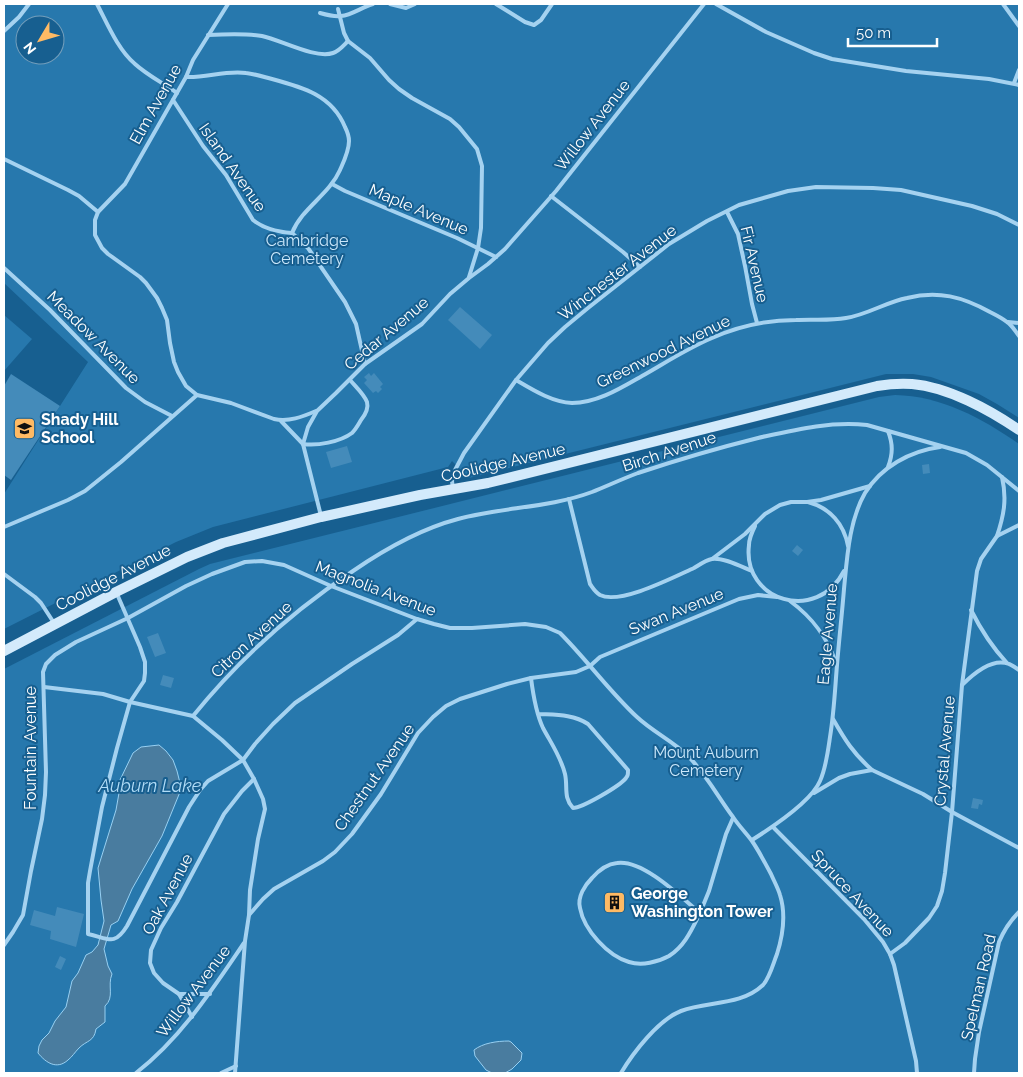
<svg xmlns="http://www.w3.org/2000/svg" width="1023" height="1077" viewBox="0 0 1023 1077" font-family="Raleway,sans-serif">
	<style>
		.green { fill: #2778ad; fill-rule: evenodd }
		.water { fill: #497c9f; stroke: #98d0f2 }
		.building { fill: #448bba }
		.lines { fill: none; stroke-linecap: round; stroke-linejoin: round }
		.lane { stroke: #a5d2f0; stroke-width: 4 }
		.secondary { stroke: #d3eafb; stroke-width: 10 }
		.labels { text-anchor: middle; stroke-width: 4; stroke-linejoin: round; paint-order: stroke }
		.street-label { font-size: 16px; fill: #fff; stroke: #175f90 }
		.park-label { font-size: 16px; fill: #cce8fb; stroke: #175f90 }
		.poi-label { font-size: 16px; font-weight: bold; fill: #fff; stroke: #175f90; text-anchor: start }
		.water-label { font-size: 18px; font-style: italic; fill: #b1dcf7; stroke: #175f90 }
	</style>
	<rect width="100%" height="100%" fill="#175f90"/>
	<g class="green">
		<path d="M 4,4 L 1019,4 L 1019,418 L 997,404 L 979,394 L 931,377 L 913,374 L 886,374 L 469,478 L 452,461 L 448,467 L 213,527 L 176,542 L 4,629 L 4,494 L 88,362 L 4,283 ZM 25,25 L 55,25 L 55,55 L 25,55 Z"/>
		<polygon points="4,315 32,339 4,371"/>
		<path d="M 895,395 C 941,396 982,418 1019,444 L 1019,1073 L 4,1073 L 4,669 L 199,569 L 210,564 L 879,397 Z"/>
	</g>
	<g class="water">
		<path d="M 159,745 L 166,751 L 173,760 L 177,771 L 180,783 L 180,792 L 162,836 L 132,889 L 118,921 L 111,925 L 104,949 L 108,966 L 112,974 C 107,986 115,997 105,1006 L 105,1022 L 96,1029 C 94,1042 87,1040 79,1048 C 75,1052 72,1057 68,1060 C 57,1070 46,1063 38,1053 L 39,1046 L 42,1040 L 49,1033 L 55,1021 L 66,1007 L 72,981 L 78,973 L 86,955 L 92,952 L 98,945 L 104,921 L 101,900 L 98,868 L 116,810 L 119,793 L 119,782 L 133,753 L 141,747 Z"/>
		<path d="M 509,1041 L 511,1042 L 522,1053 L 521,1060 L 512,1069 L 505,1073 L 492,1073 L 486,1070 L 475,1056 L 474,1050 C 483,1043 497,1041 509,1041 Z"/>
	</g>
	<g class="building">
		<polygon points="460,307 492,335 480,349 448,320"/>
		<polygon points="369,373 371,376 374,373 383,384 380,387 382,389 378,393 376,391 373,393 364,383 367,380 364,377"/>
		<polygon points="11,374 60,406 11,480 4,475 4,386"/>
		<polygon points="347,446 352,462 331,468 326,452"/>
		<polygon points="929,464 930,473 923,474 922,465"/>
		<polygon points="797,545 803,550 798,556 792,551"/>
		<polygon points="158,633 166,653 155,657 147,637"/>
		<polygon points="163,675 174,678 171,688 160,685"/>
		<polygon points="973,798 983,800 982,805 979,804 978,809 971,808"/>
		<circle cx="615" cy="902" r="5.5"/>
		<polygon points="57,907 84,914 76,947 50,939 51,931 30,925 34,910 55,916"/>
		<polygon points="60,956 66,959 61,970 55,967"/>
	</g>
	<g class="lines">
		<g class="lane">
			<path d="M 97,4 C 107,23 118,50 135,64 C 147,75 163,83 177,93"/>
			<path d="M 228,4 L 193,60 L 186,77 L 125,184 L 98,212 L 95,220 L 95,235 L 102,248 L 108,254 L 140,277 L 146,283 L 157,298 L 162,308 L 167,320 L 170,343 L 174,362 L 178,372 L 186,386 L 197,395 L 231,403 L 274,419 C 289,422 302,417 316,411"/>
			<polyline points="390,4 406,8 415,4"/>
			<polyline points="496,4 525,22 534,25 541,20 552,4"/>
			<polyline points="716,4 766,32 814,53 832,59 906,71 989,79 1019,85"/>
			<polyline points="1003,4 1019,26"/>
			<polyline points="338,9 344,33 348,41"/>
			<path d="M 320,13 C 327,15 334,17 341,16 C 352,15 362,7 373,4"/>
			<polyline points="4,31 19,17 29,4"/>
			<path d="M 208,35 C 226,34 245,33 262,36 C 281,40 315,59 333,53 C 339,51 343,46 348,41 L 370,58 L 389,80 L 399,89 L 412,98 L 450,119 L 459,127 L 477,149 L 482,166 L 481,228 L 478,248 L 469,277"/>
			<path d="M 186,77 C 206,78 226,70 246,73 C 255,74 264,77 272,79 C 302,87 332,95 345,127 C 347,131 349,136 349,141 C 349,151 344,161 340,170 C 329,195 302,208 292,233"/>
			<polyline points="1014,83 1019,70"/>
			<path d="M 173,100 L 203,146 L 226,175 L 253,220 C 264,229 278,232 292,233"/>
			<polyline points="4,159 68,190 79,196 98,212"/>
			<polyline points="332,184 345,191 457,238 496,257"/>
			<polyline points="551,196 623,252 640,267"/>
			<polyline points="727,212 738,234 745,266 752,304 757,323"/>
			<polyline points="292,233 308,248 345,302 356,324 365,364"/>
			<polyline points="4,268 50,310 126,388 145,402 172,416"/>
			<polyline points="1008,322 1019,323"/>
			<path d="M 516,380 C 533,390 552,402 572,403 C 597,403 621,388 642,376 C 665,363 688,348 712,338 C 739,326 767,320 796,320 C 813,319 829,321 846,318 C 867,315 886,302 907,298 C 938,290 963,297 990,312 C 996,315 1002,318 1007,322 C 1012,325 1015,331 1019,336"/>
			<path d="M 281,421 L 303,444 C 317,446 340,442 352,433 C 356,429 358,425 361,420 C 365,415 369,409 367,402 C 364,394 356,387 350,380"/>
			<path d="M 888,431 C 893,444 893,454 888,467"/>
			<polyline points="453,489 452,481 454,472 464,453 516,380 548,343 565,327 588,308 669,244 707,221 739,205 788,191 816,187 873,188 901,190 972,206 997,214 1019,225"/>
			<path d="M 569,499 L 590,584 C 593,588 595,592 600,595 C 620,605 674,577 694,568 C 699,565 706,560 712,559 C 723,557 742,567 752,571"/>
			<path d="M 808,502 C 830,508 844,524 848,546"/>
			<polyline points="321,516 303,444 308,427 317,411 336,393 365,364 422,324 450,294 469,278 488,264 505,249 556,191 704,4"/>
			<path d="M 755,526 C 752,532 749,538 749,545 C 742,601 817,624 844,571"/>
			<polyline points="4,527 68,500 85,491 121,462 197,395"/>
			<path d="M 997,536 C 1004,515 1007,499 1002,477"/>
			<polyline points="712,559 745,534 765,514 780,505 791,502 807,502 821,500 870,486"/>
			<polyline points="4,574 35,597 41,603 54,623"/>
			<path d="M 117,594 L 140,647 L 145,662 L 145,673 L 144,681 L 130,702 L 117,748 L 102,807 L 90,871 L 88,883 L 88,934 C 108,938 114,947 127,926 L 189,807 L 200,790 L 208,781 L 243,760 L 255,744 L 273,724 L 295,703 L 352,664 L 398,635 L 417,619"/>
			<path d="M 790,601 C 813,618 827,637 836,663"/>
			<path d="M 971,610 C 981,630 992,647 1007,663"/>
			<path d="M 531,678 C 533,694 536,713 543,728 C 551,743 561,757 565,774 C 568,787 563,797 573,808 C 582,808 620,786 626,778 C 628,775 628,775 628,770 L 588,724 C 573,714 555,715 538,714"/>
			<path d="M 962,685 C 973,674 992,657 1009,664 C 1012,665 1016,668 1019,670"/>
			<polyline points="44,687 103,694 130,702 193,716 222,740 243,760 254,779 263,799 265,809 258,839 250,890 249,915 245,941 242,980 235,1073"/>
			<path d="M 193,716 C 238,660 293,611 353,571 C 385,549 420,529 458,519 C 502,507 549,508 592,492 C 607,486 622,479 638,473 C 677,460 718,448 758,438 C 794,430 830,421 867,425 L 966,453 L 987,465 L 1019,491"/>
			<path d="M 833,719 C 845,740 853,753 872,770"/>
			<polyline points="814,793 839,778 850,774 872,770 923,794 952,812 1019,848"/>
			<polyline points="773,827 864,919 883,942 890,954 894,965 916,1061 917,1073"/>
			<path d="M 752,840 C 771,828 811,802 820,781 C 826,768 828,751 830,737 C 834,713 835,689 837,665 C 839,640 842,614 844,589 C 847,558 849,521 865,493 C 881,467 910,451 940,447"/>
			<path d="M 700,913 C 692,929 685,946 669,956 C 658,962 642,966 629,962 C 608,956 584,930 580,908 C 577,897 585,885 592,878 C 599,870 607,864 617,863 C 643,859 682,898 700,913 L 709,891 L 726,834 L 733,818"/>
			<polyline points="249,915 263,899 274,889 323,861 335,852 352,834 381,794 418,733 433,717 446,706 460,699 507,684 531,678 576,672 590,666 600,657 739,599 758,595 777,597"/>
			<path d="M 4,945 L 13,932 L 23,915 L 31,871 L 42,819 L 45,795 L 46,772 L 43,672 L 46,664 L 55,655 L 76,642 L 128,618 L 186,586 L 212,574 L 245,562 L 262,561 L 284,565 L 331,586 L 417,619 L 434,624 L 450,628 L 472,628 L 525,624 L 546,627 L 560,633 C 587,660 609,691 637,717 C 653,732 673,741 688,756 C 706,774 718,797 733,817 C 739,826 746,833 752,841 C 759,851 765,863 771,874 C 774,881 778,888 780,895 C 786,914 783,935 777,954 C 773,964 770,977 763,985 C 741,1006 708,1001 681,1011 C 658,1020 633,1053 621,1073"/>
			<polyline points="890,954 905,943 929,918 937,906 942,891 945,873 952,812 962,685 977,571 981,559 997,536 1019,525"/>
			<polyline points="179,994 192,1017"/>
			<polyline points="210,994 179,994 163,983 154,973 150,963 151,950 161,928 177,902 224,814 242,791 254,779"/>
			<path d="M 136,1073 C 181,1038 212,990 244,943"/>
			<polyline points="221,1073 236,1066"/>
			<path d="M 974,1073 L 975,1059 L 979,1032 L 999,942 C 1004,930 1010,921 1019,912"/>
		</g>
		<path class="secondary" d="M 4,651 L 116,592 L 187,557 L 223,543 L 321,517 L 420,495 L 488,483 L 877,386 C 889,384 900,383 912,384 C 948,387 990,410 1019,430"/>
	</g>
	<defs>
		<symbol id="school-square" viewBox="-11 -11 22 22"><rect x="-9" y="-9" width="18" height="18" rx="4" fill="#ffba64" stroke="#175f90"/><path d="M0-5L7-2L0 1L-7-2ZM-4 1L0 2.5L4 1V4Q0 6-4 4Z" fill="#111"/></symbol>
		<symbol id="building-square" viewBox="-11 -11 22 22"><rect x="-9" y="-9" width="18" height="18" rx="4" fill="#ffba64" stroke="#175f90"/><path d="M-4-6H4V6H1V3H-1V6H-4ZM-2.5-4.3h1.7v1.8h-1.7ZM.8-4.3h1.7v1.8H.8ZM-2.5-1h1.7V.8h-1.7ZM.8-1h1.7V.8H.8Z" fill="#111"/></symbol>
	</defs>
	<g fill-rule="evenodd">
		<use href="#school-square" x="12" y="416" width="25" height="25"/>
		<use href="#building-square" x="602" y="890" width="25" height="25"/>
	</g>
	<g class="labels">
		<g class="street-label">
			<text transform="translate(155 104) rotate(-61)" y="6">Elm Avenue</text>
			<text transform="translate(592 125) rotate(-52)" y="6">Willow Avenue</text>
			<text transform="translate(233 167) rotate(55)" y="6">Island Avenue</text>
			<text transform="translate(419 209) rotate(23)" y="6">Maple Avenue</text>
			<text transform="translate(755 264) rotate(77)" y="6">Fir Avenue</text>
			<text transform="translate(617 272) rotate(-38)" y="6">Winchester Avenue</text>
			<text transform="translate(386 333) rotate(-40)" y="6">Cedar Avenue</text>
			<text transform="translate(94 337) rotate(45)" y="6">Meadow Avenue</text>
			<text transform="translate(663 351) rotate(-26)" y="6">Greenwood Avenue</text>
			<text transform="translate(669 451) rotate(-18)" y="6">Birch Avenue</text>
			<text transform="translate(503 462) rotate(-13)" y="6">Coolidge Avenue</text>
			<text transform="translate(113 577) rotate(-27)" y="6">Coolidge Avenue</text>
			<text transform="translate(376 588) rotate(21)" y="6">Magnolia Avenue</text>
			<text transform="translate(676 611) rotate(-22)" y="6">Swan Avenue</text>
			<text transform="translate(827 634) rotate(-85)" y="6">Eagle Avenue</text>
			<text transform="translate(251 639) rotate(-43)" y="6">Citron Avenue</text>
			<text transform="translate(30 748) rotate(-90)" y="6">Fountain Avenue</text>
			<text transform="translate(944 751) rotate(-85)" y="6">Crystal Avenue</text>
			<text transform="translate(374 777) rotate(-55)" y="6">Chestnut Avenue</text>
			<text transform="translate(853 893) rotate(47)" y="6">Spruce Avenue</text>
			<text transform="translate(167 894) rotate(-62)" y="6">Oak Avenue</text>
			<text transform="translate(978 987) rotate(-77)" y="6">Spelman Road</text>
			<text transform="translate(193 991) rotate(-53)" y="6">Willow Avenue</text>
		</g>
		<g class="park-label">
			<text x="307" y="246">Cambridge<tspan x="307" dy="18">Cemetery</tspan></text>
			<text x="706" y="758">Mount Auburn<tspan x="706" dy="18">Cemetery</tspan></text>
		</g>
		<g class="poi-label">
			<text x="41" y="425">Shady Hill<tspan x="41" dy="18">School</tspan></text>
			<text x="631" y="899">George<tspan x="631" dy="18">Washington Tower</tspan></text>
		</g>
		<g class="water-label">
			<text x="150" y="792">Auburn Lake</text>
		</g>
	</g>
	<rect width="1023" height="1077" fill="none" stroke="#ffffff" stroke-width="10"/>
	<g transform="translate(40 40) rotate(232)"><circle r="24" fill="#175f90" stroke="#749fbc"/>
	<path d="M0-4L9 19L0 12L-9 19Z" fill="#ffba64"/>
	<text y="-8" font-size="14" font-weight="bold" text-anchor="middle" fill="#ffffff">N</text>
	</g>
	<path d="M848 38v8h89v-8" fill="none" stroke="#ffffff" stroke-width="2.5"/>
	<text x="856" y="38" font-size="15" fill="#ffffff" stroke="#175f90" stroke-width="4" paint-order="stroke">50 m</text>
</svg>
